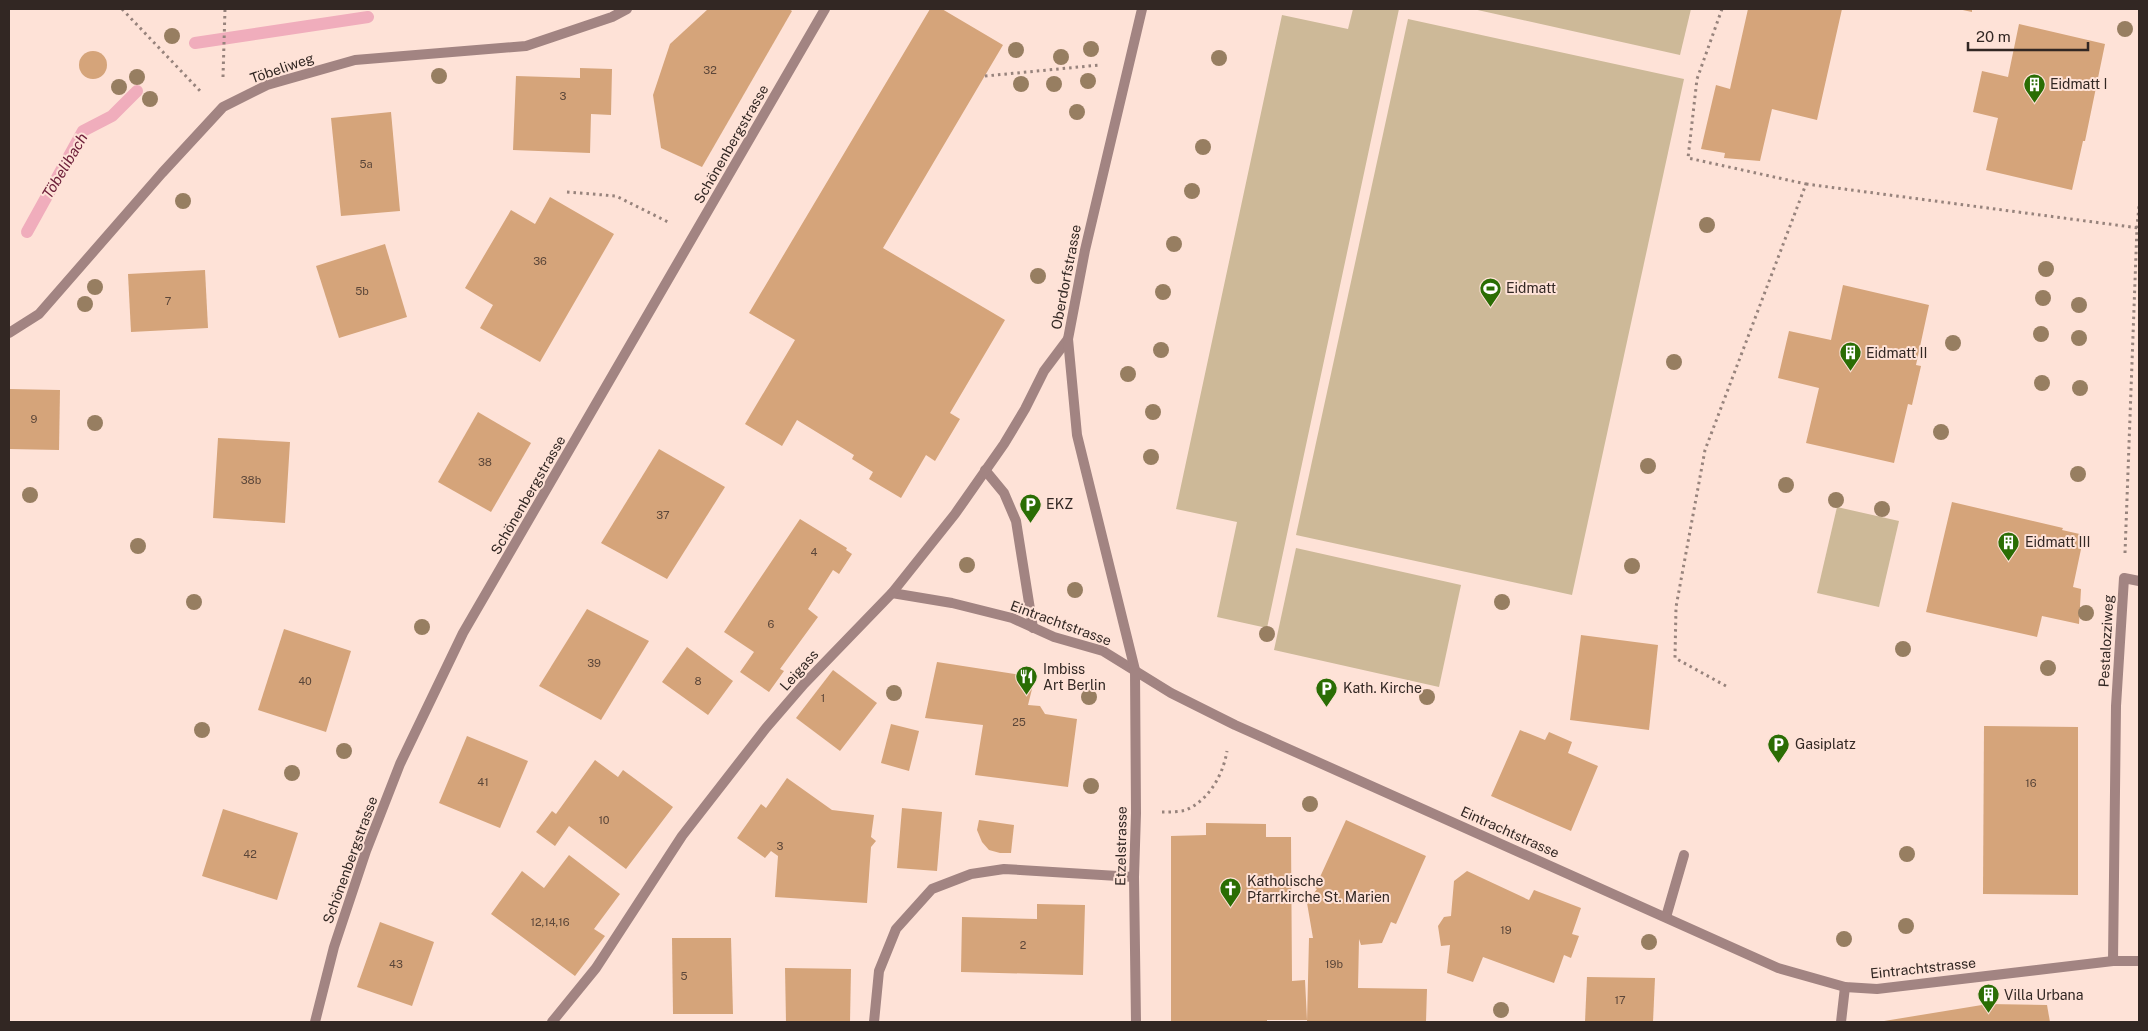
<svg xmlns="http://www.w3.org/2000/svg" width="2148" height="1031" viewBox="0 0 2148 1031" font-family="'Public Sans',sans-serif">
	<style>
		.green { fill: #cdb998 }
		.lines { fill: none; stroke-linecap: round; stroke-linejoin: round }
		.stream { stroke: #f0adbc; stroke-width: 12 }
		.building { fill: #d5a47a }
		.path { stroke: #97837c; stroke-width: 3; stroke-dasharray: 2.5 4; stroke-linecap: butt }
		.service { stroke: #a28482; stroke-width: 10 }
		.minor { stroke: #a28482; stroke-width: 10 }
		.tertiary { stroke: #a28482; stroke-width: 10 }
		.tree { fill: #977e61 }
		.labels { text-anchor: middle; stroke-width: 4; stroke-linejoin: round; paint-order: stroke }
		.number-label { font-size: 11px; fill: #5b4639 }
		.street-label { font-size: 14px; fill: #322723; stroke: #fee2d7 }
		.poi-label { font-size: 14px; fill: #322723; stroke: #fee2d7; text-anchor: start }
		.water-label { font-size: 15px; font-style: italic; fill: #6c1e38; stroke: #fee2d7 }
	</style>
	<rect width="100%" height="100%" fill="#fee2d7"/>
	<g class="green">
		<polygon points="1353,9 1399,9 1267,628 1217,617 1237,522 1176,509 1282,15 1348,29"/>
		<polygon points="1473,9 1691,9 1680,55"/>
		<polygon points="1408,19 1684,79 1572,595 1296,535"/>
		<polygon points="1837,507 1899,521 1879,607 1817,593"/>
		<polygon points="1296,548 1461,585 1439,687 1274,650"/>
	</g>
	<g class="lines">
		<g class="stream">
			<polyline points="195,43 368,17"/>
			<polyline points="27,232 83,131 112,116 137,91"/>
		</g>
	</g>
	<g class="building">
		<polygon points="708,9 789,9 792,11 702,167 661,148 653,95 670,44"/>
		<polygon points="930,9 942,9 1003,45 883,248 1005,320 950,413 960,419 935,461 926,455 901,498 869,479 873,472 852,459 854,455 797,420 782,446 745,424 795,340 749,313"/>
		<polygon points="1748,9 1842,9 1817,120 1772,109 1760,161 1724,158 1725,153 1701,149 1716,85 1730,89"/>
		<polygon points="1958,9 1972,9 1972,12"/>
		<polygon points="2019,24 2105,44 2085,141 2083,141 2072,190 1986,170 1998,118 1973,112 1982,71 2008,77"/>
		<circle cx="93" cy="65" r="14"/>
		<polygon points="580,68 612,69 611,115 591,114 590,153 513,150 516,76 580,78"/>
		<polygon points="391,112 400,211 341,216 331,118"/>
		<polygon points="550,197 614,234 540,362 480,328 493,305 465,288 511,210 535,224"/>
		<polygon points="385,244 407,317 339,338 316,266"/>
		<polygon points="205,270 208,328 131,332 128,274"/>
		<polygon points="1843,285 1929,305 1916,365 1921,366 1912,405 1908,404 1894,463 1806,443 1819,388 1778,378 1789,331 1831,340"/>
		<polygon points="9,389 60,390 59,450 9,449"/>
		<polygon points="478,412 531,443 491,512 438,482"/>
		<polygon points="218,438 290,442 285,523 213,518"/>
		<polygon points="659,449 725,487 667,579 601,543"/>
		<polygon points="1952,502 2063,528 2062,530 2084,535 2073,587 2081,589 2079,624 2042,616 2037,637 1926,612"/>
		<polygon points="800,519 847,548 846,550 852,554 839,574 833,570 808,609 818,617 780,669 784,671 769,692 740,672 754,652 724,632"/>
		<polygon points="587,609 649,641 601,720 539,686"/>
		<polygon points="284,629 351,651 326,732 258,710"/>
		<polygon points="1581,635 1658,645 1649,730 1570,720"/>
		<polygon points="687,647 733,681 708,715 662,682"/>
		<polygon points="937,662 1035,677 1028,705 1040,706 1045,714 1077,719 1068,787 975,775 983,725 925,718"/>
		<polygon points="833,670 877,703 840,751 796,718"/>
		<polygon points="891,724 919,731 909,771 881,763"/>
		<polygon points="1984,726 2078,727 2078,895 1983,894"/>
		<polygon points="1520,730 1545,740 1549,732 1572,742 1568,753 1598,766 1571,831 1491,796"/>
		<polygon points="467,736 528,761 500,828 439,803"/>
		<polygon points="595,760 618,777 623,770 673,807 626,869 569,826 555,846 536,832 552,811 556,814"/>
		<polygon points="787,778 832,810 874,815 871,837 876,841 871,847 867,903 775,897 778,856 771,851 765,858 737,838 761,804 766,808"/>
		<polygon points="902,808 942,812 937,871 897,868"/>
		<polygon points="223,809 298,833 277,900 202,876"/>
		<polygon points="979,820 1014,825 1011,853 1000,853 989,850 982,842 977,830"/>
		<polygon points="1346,820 1426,856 1396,924 1391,922 1382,943 1361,945 1359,939 1358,988 1427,989 1426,1022 1307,1022 1309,938 1313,938 1307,903 1317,889 1315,888"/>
		<polygon points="1206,823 1266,824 1266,837 1291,837 1292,981 1305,980 1307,1020 1267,1020 1267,1022 1171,1022 1171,836 1206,835"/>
		<polygon points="569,855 620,894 594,929 605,936 575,976 491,914 522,871 544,888"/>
		<polygon points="1467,871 1529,900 1534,890 1581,908 1572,934 1579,936 1571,958 1564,955 1554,983 1483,957 1473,982 1447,973 1450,945 1441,946 1438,926 1444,917 1451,916 1454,881"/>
		<polygon points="1037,904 1085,905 1083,975 961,972 962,917 1037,919"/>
		<polygon points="380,922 434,942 412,1006 357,987"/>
		<polygon points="672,938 731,938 733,1014 673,1014"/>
		<polygon points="785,968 851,969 850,1022 786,1022"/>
		<polygon points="1587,977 1655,978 1653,1022 1585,1022"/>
		<polygon points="1988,1004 2047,1005 2050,1022 1878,1022"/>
	</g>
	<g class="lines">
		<g class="path">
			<polyline points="122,9 202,93"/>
			<polyline points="1722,9 1697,79 1688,158 1806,184 1705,450 1676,607 1675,658 1726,686"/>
			<polyline points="985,76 1100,65"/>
			<polyline points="223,77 225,9"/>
			<polyline points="1806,184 2139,228"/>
			<polyline points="567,192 616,196 670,223"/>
			<polyline points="2125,553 2137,227 2139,206"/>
			<path d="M 1162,812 C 1170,812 1179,812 1186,810 C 1209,800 1223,775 1227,751"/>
		</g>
		<g class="service">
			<polyline points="985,470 1004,493 1016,521 1033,628"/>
			<polyline points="1666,917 1684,855"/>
			<polyline points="874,1022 879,971 896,929 932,889 971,874 1004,869 1134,877"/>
		</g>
		<g class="minor">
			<polyline points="9,333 39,314 162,173 223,107 267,85 355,60 526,46 612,17 627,9"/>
			<polyline points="892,593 952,603 1012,618 1054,637 1103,651 1171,693 1235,725 1778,968 1845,987 1877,989 2113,961 2139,961"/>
			<polyline points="2113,961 2116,706 2124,578 2139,581"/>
			<polyline points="552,1022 596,968 682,836 766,728 804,684 892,593 955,514 1004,444 1025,409 1044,371 1068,339"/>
			<polyline points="1136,1022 1134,877 1136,813 1135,670 1077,435 1068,339 1085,250 1142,9"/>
			<polyline points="1841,1022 1845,987"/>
		</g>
		<polyline class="tertiary" points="315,1022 334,947 366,851 400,764 463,633 825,9"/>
	</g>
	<g class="tree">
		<circle cx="2125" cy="29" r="8"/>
		<circle cx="172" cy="36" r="8"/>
		<circle cx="1091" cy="49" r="8"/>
		<circle cx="1016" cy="50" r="8"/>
		<circle cx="1061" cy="57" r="8"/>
		<circle cx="1219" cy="58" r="8"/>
		<circle cx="439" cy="76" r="8"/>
		<circle cx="137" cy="77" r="8"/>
		<circle cx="1088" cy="81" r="8"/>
		<circle cx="1021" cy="84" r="8"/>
		<circle cx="1054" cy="84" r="8"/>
		<circle cx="119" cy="87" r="8"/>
		<circle cx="150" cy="99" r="8"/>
		<circle cx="1077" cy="112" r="8"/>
		<circle cx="1203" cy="147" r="8"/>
		<circle cx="1192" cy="191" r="8"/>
		<circle cx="183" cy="201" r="8"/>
		<circle cx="1707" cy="225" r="8"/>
		<circle cx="1174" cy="244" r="8"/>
		<circle cx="2046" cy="269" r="8"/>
		<circle cx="1038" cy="276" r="8"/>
		<circle cx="95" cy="287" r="8"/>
		<circle cx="1163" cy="292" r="8"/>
		<circle cx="2043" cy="298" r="8"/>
		<circle cx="85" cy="304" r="8"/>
		<circle cx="2079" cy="305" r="8"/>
		<circle cx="2041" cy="334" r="8"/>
		<circle cx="2079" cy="338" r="8"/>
		<circle cx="1953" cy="343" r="8"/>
		<circle cx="1161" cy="350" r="8"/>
		<circle cx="1674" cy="362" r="8"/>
		<circle cx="1128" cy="374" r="8"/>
		<circle cx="2042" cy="383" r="8"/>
		<circle cx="2080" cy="388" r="8"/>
		<circle cx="1153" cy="412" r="8"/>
		<circle cx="95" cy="423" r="8"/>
		<circle cx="1941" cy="432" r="8"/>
		<circle cx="1151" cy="457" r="8"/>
		<circle cx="1648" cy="466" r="8"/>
		<circle cx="2078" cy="474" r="8"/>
		<circle cx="1786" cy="485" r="8"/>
		<circle cx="30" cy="495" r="8"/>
		<circle cx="1836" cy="500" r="8"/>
		<circle cx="1882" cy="509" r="8"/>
		<circle cx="138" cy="546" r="8"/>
		<circle cx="967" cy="565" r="8"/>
		<circle cx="1632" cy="566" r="8"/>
		<circle cx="1075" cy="590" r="8"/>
		<circle cx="194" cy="602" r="8"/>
		<circle cx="1502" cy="602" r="8"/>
		<circle cx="2086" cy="613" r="8"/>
		<circle cx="422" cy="627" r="8"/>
		<circle cx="1267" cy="634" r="8"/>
		<circle cx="1903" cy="649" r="8"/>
		<circle cx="2048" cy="668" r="8"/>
		<circle cx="894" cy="693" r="8"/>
		<circle cx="1089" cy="697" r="8"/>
		<circle cx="1427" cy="697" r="8"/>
		<circle cx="202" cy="730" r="8"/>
		<circle cx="344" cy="751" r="8"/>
		<circle cx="292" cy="773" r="8"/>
		<circle cx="1091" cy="786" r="8"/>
		<circle cx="1310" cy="804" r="8"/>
		<circle cx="1907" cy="854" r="8"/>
		<circle cx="1906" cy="926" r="8"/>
		<circle cx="1844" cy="939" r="8"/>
		<circle cx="1649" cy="942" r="8"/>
		<circle cx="1501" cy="1010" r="8"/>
	</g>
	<defs>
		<symbol id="building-pin" viewBox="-11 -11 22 30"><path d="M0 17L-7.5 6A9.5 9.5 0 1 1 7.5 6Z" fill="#2a6d04" stroke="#fee2d7"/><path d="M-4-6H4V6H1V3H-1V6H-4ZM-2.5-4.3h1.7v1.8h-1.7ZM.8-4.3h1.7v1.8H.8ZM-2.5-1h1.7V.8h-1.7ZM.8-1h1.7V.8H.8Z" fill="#fff"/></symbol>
		<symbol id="stadium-pin" viewBox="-11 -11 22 30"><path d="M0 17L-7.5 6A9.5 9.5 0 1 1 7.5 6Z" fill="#2a6d04" stroke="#fee2d7"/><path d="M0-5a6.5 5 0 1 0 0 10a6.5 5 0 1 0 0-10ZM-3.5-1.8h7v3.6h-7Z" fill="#fff"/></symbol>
		<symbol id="parking-pin" viewBox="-11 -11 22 30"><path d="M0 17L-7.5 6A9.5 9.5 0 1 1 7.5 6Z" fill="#2a6d04" stroke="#fee2d7"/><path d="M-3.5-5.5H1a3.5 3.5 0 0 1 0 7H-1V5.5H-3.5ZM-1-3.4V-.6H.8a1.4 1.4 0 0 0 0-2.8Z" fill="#fff"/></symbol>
		<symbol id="restaurant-pin" viewBox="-11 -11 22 30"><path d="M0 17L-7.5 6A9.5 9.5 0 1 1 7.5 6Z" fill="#2a6d04" stroke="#fee2d7"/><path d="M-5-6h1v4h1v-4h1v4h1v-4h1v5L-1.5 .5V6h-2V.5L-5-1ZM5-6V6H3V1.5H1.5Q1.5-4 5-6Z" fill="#fff"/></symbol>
		<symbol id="church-pin" viewBox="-11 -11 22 30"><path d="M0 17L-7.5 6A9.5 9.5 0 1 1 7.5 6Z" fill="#2a6d04" stroke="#fee2d7"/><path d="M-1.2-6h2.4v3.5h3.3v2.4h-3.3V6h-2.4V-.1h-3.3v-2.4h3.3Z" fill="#fff"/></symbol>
	</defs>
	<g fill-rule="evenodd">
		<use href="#building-pin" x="2022" y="72" width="25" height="34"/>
		<use href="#stadium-pin" x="1478" y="276" width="25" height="34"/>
		<use href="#building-pin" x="1838" y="340" width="25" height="34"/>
		<use href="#parking-pin" x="1018" y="492" width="25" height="34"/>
		<use href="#building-pin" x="1996" y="530" width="25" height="34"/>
		<use href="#restaurant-pin" x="1014" y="664" width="25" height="34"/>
		<use href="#parking-pin" x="1314" y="676" width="25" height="34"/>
		<use href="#parking-pin" x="1766" y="732" width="25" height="34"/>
		<use href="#church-pin" x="1218" y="876" width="25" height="34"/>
		<use href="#building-pin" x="1976" y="982" width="25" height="34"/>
	</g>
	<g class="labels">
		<g class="number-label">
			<text x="710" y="74">32</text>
			<text x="563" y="100">3</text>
			<text x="366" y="168">5a</text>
			<text x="540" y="265">36</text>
			<text x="362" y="295">5b</text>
			<text x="168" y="305">7</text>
			<text x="34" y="423">9</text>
			<text x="485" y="466">38</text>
			<text x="251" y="484">38b</text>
			<text x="663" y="519">37</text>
			<text x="814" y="556">4</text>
			<text x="771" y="628">6</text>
			<text x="594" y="667">39</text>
			<text x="305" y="685">40</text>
			<text x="698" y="685">8</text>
			<text x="823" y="702">1</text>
			<text x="1019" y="726">25</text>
			<text x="483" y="786">41</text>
			<text x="2031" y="787">16</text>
			<text x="604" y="824">10</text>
			<text x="780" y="850">3</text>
			<text x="250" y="858">42</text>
			<text x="550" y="926">12,14,16</text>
			<text x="1506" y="934">19</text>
			<text x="1023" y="949">2</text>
			<text x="396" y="968">43</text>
			<text x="1334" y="968">19b</text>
			<text x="684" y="980">5</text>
			<text x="1620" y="1004">17</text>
		</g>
		<g class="street-label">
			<text transform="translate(282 68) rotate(-19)" y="5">Töbeliweg</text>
			<text transform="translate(731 144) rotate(-60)" y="5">Schönenbergstrasse</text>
			<text transform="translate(1066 277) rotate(-79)" y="5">Oberdorfstrasse</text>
			<text transform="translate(528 495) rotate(-60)" y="5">Schönenbergstrasse</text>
			<text transform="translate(1061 623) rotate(20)" y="5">Eintrachtstrasse</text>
			<text transform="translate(2106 641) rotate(-87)" y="5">Pestalozziweg</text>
			<text transform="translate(799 670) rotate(-48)" y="5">Leigass</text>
			<text transform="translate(1510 832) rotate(24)" y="5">Eintrachtstrasse</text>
			<text transform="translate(1121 846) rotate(-89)" y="5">Etzelstrasse</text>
			<text transform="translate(350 860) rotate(-70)" y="5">Schönenbergstrasse</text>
			<text transform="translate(1923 968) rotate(-6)" y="5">Eintrachtstrasse</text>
		</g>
		<g class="poi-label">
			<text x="2050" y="89">Eidmatt I</text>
			<text x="1506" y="293">Eidmatt</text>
			<text x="1866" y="358">Eidmatt II</text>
			<text x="1046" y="509">EKZ</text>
			<text x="2025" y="547">Eidmatt III</text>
			<text x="1043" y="674">Imbiss<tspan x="1043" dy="16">Art Berlin</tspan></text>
			<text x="1343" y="693">Kath. Kirche</text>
			<text x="1795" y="749">Gasiplatz</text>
			<text x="1247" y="886">Katholische<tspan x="1247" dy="16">Pfarrkirche St. Marien</tspan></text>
			<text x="2004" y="1000">Villa Urbana</text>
		</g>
		<g class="water-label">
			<text transform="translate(65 166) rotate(-59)" y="5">Töbelibach</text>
		</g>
	</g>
	<rect width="2148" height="1031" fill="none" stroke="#322723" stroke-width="20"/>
	<path d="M1968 42v8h120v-8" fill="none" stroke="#322723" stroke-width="2.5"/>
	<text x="1976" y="42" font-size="15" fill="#322723" stroke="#fee2d7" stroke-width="4" paint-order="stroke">20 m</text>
</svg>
